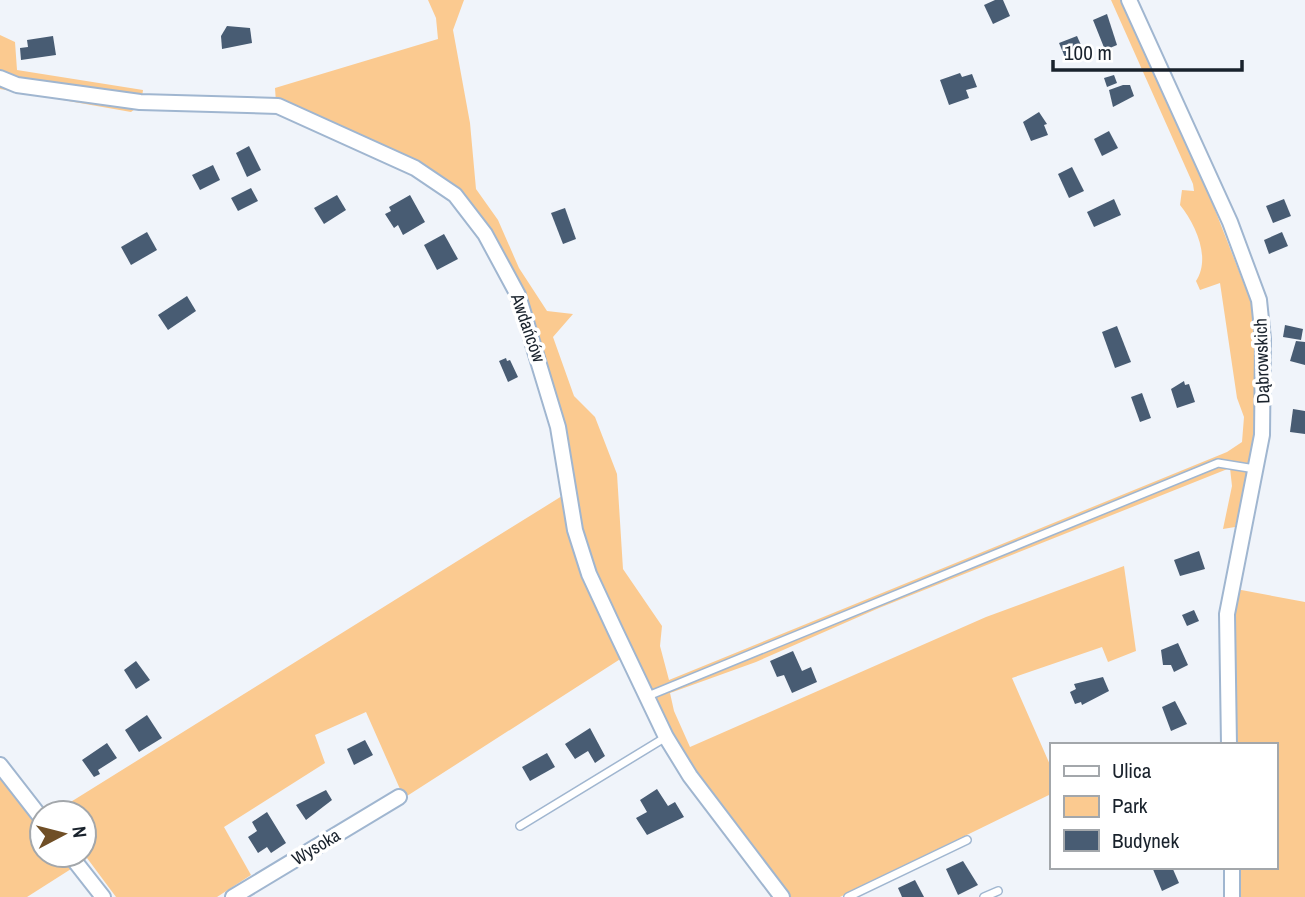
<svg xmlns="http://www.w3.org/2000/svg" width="1305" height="897" viewBox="0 0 1305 897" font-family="'Archivo Narrow',sans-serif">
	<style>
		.green { fill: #fbca90 }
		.building { fill: #485c73 }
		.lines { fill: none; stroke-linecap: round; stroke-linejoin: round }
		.service-casing { stroke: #a0b6d0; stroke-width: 10 }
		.minor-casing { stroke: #a0b6d0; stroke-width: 18 }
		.service { stroke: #fff; stroke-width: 7 }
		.minor { stroke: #fff; stroke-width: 14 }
		.labels { text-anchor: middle; stroke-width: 7; stroke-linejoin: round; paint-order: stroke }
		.street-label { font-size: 18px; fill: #19222c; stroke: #fff }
	</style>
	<rect width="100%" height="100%" fill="#f0f4fa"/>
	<g class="green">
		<path d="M 428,0 L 464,0 L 453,30 L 470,123 L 476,189 L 498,220 L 519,268 L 547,311 L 573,314 L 553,337 L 574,396 L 595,417 L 617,474 L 623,569 L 662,626 L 660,646 L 669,680 L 1227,452 L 1242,442 L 1244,417 L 1237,398 L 1220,283 L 1200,290 L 1196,281 C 1211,258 1196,225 1180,205 L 1182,190 L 1194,191 L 1193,184 L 1111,0 L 1122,0 L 1208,192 L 1253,307 L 1258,393 L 1254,453 L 1235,527 L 1223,529 L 1232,486 L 1230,468 L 879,608 L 756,662 L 670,693 L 674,711 L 690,747 L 986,617 L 1124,566 L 1136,651 L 1108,662 L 1102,647 L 1012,678 L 1051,767 L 1051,794 L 840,897 L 771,897 L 710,813 L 625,656 L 407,796 L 400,789 L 366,712 L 315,735 L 325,763 L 224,827 L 251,875 L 217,897 L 116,897 L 84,854 L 84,813 L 53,813 L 570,491 L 557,411 L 480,218 L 459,188 L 414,159 L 317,116 L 276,103 L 275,88 L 438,39 L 436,18 Z"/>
		<polygon points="0,35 15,42 17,70 143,90 142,97 20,81 0,74"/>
		<polygon points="0,82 139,106 131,112 0,89"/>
		<polygon points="1236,589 1305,602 1305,897 1241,897 1239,867 1275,867 1275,745 1236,745"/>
		<polygon points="0,776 42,830 42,855 61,855 71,869 27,897 0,897"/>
	</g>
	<g class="building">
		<polygon points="995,0 1003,0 1010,16 993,24 984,5"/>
		<polygon points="1107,14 1117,45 1105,50 1093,20"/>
		<polygon points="227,26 250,28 252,43 222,49 221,36"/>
		<polygon points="53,36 56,55 21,60 20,48 28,47 27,40"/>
		<polygon points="1077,36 1085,54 1067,62 1059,43"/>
		<polygon points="960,73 962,77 972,74 977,87 966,90 969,98 949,105 940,80"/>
		<polygon points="1114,75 1117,83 1107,87 1104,78"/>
		<polygon points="1123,85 1130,85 1134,96 1113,107 1109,90"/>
		<polygon points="1039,112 1047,124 1044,125 1048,135 1031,141 1023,122"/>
		<polygon points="1109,131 1118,148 1102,156 1094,139"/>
		<polygon points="249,146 261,170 247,177 236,153"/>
		<polygon points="213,165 220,180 200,190 192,175"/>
		<polygon points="1072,167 1084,191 1069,198 1058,174"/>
		<polygon points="251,188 258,201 238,211 231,198"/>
		<polygon points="337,195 346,210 324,224 314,208"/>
		<polygon points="410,195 425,222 403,235 398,225 394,228 385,214 391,211 389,207"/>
		<polygon points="1114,199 1121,215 1094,227 1087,212"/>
		<polygon points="1284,199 1291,216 1273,223 1266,206"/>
		<polygon points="565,208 576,239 563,244 551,213"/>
		<polygon points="147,232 157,250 131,265 121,247"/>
		<polygon points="1282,232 1288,246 1269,254 1264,240"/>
		<polygon points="444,234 458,259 437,270 424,245"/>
		<polygon points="187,296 196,311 168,330 158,315"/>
		<polygon points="1285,325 1303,329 1301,340 1283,337"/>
		<polygon points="1117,326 1131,362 1115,368 1102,332"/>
		<polygon points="1296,341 1305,342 1305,365 1290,361"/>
		<polygon points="506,358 507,361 510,360 518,377 508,382 499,361"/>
		<polygon points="1184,381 1185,385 1189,384 1195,402 1177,408 1171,389"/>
		<polygon points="1142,393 1151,418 1140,422 1131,397"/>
		<polygon points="1293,409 1305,411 1305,434 1290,432"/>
		<polygon points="1199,551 1205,569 1180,576 1174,560"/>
		<polygon points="1194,610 1199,621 1187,626 1182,615"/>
		<polygon points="1178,643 1188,665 1174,672 1171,665 1163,665 1161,650"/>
		<polygon points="793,651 802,671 811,667 817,682 792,693 784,675 777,677 770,661"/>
		<polygon points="136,661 150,680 136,689 124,670"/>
		<polygon points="1103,677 1109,691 1082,705 1081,702 1075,704 1070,692 1076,689 1074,684"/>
		<polygon points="1175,701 1187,724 1171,731 1162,707"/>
		<polygon points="147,715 162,738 139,752 125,730"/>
		<polygon points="590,728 605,756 595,763 588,751 575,759 565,744"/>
		<polygon points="365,740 373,755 354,765 347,749"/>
		<polygon points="107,743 117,758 98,770 100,774 94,777 82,760"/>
		<polygon points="547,753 555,767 530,781 522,767"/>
		<polygon points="657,789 668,806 675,802 684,817 647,835 636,818 647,812 640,800"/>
		<polygon points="326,790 332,800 306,820 296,805"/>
		<polygon points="267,812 286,843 271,853 267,847 258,853 248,837 257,831 252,822"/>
		<polygon points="963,861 978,885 958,895 946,869"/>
		<polygon points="1152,867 1172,867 1179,883 1162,891"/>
		<polygon points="915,880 924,897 902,897 898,888"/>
	</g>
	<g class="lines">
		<defs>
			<g id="service">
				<polyline points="648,696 1218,463 1255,469"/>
				<polyline points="520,826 666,737"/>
				<polyline points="848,897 967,840"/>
				<polyline points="984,897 998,891"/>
			</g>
			<g id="minor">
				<polyline points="1129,0 1230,222 1259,300 1263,339 1262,435 1227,614 1229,745"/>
				<polyline points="0,78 17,85 140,102 278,106 415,168 455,195 485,234 518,295 558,427 575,530 589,574 615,630 666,737 690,776 782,897"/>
				<polyline points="0,765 42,819"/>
				<polyline points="70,855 103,897"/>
				<polyline points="1232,867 1232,897"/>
				<polyline points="233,897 399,797"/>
			</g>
		</defs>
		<use href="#service" class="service-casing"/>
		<use href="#minor" class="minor-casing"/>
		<use href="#service" class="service"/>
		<use href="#minor" class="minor"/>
	</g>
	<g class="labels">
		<g class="street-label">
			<text transform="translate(528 328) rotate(71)" y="6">Awdańców</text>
			<text transform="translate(1262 361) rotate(-92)" y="6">Dąbrowskich</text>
			<text transform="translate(316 847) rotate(-31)" y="6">Wysoka</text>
		</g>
	</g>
	<rect x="1050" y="743" width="228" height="126" fill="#ffffff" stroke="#a3a7ab" stroke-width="2"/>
	<rect x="1064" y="766" width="35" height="10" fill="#ffffff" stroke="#a3a7ab" stroke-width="2"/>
	<text x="1112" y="778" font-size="21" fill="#19222c">Ulica</text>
	<rect x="1064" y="796" width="35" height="21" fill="#fbca90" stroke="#a3a7ab" stroke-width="2"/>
	<text x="1112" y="813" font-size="21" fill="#19222c">Park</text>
	<rect x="1064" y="830" width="35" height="21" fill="#485c73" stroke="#a3a7ab" stroke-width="2"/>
	<text x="1112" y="848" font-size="21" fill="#19222c">Budynek</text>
	<g transform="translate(63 834) rotate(83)"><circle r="33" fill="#ffffff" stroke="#a3a7ab" stroke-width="2"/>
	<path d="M0-5L12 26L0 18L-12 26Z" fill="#704f26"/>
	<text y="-10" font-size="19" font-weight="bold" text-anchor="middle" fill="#19222c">N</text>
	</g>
	<path d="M1053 60v10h189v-10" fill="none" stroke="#19222c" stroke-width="3.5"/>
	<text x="1064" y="60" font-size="21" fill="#19222c" stroke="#ffffff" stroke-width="5" paint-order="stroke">100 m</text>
</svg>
